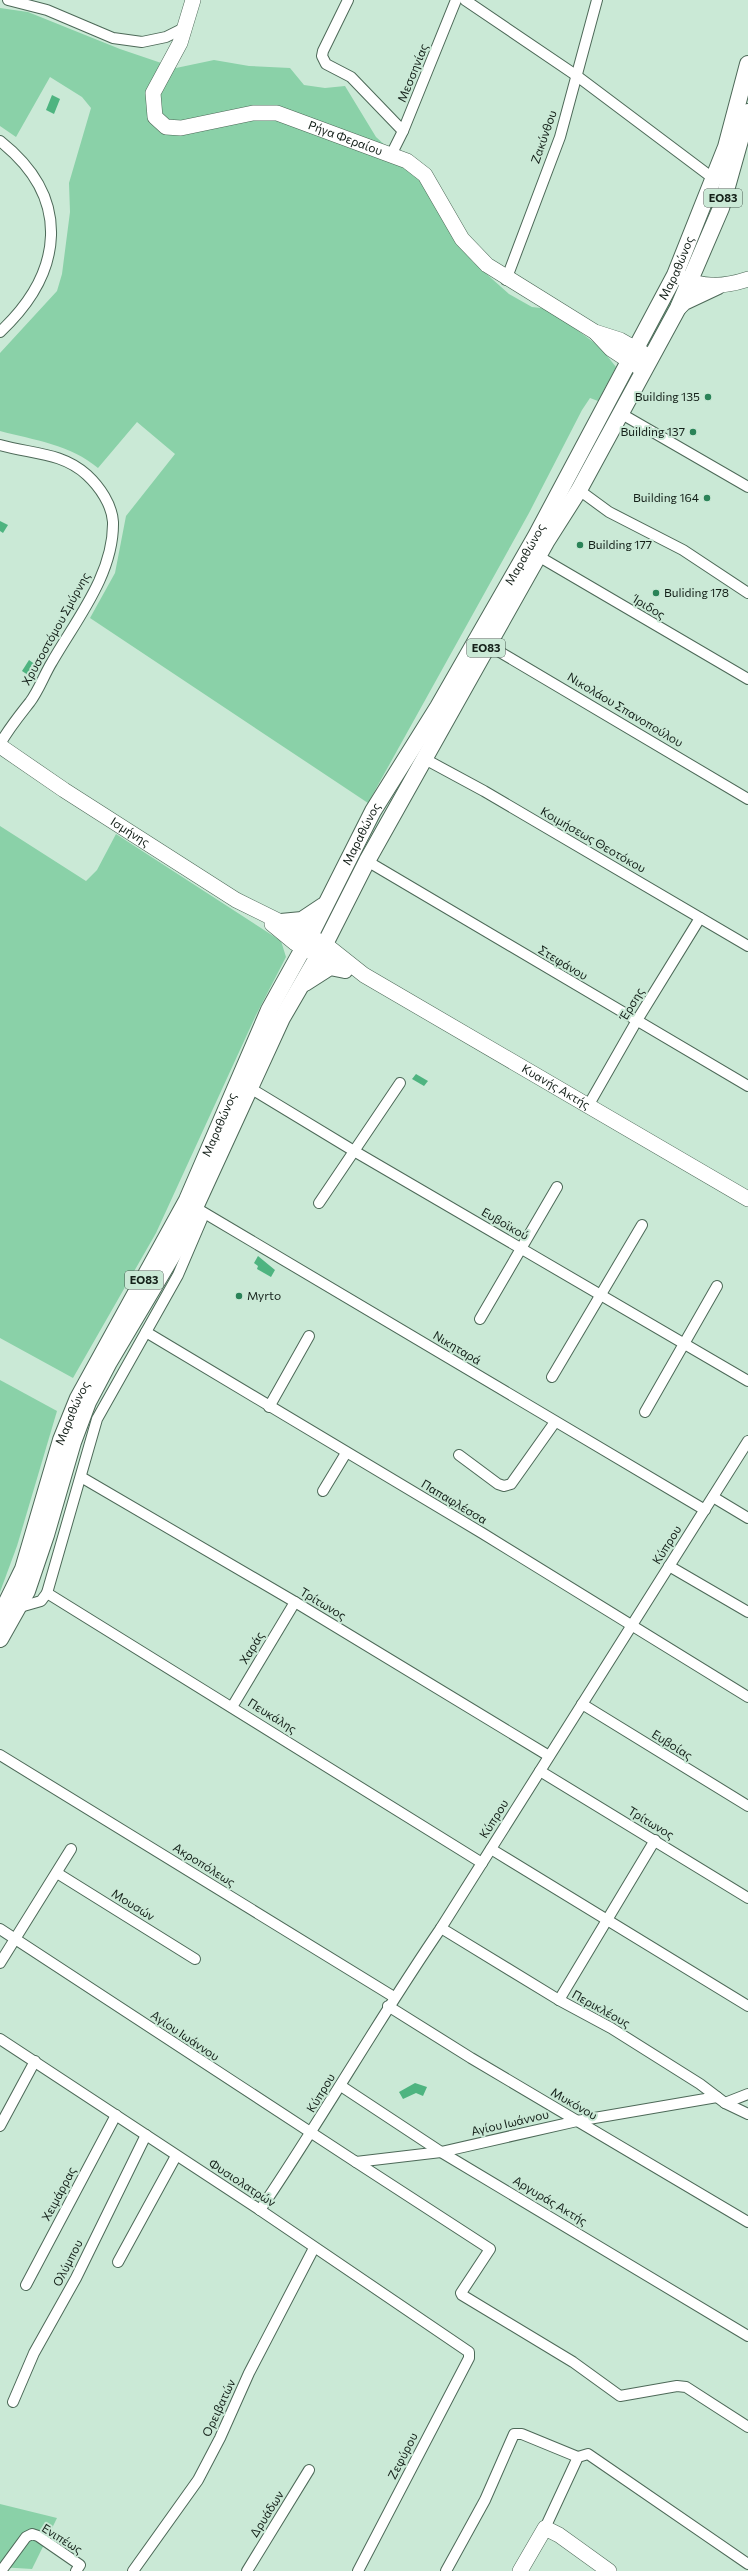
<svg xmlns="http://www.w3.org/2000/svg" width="748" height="2571" viewBox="0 0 748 2571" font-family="Commissioner,sans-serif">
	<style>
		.green { fill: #8ad1a8 }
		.water { fill: #4eb480 }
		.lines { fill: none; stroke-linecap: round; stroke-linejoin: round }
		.street-casing { stroke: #4d6958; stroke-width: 12 }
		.secondary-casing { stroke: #4d6958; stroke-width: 16 }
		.primary-casing { stroke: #4d6958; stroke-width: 18 }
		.street { stroke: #fff; stroke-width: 10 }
		.secondary { stroke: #fff; stroke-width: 15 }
		.primary { stroke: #fff; stroke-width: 16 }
		.poi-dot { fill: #2a8358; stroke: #cae9d6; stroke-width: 1.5 }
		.labels { text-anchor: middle; stroke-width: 4; stroke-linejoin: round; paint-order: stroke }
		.shield { fill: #cae9d6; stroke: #4b5c52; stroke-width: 1 }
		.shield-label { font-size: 11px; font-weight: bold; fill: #142019 }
		.street-label { font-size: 12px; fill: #142019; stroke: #cae9d6 }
		.poi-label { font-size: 12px; fill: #142019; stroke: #cae9d6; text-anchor: end }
	</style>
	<rect width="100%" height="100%" fill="#cae9d6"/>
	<g class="green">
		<path d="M 0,8 L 28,12 L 120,49 L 176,68 L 214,60 L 249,66 L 290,68 L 304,85 L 325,88 L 345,86 L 376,137 L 422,179 L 449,227 L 472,261 L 509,294 L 532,307 L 549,309 L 600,347 L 616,367 L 598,401 L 590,398 L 582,410 L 529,513 L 368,803 L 90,618 L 115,573 L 126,516 L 175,454 L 137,422 L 98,468 C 71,445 34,440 0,431 L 0,353 L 57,291 L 62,274 L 70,212 L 69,183 L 91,108 L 82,97 L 50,77 L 16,137 L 0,126 Z"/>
		<polygon points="677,284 682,285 649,348 644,347"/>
		<polygon points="0,826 86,881 97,870 116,834 281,941 286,957 256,1015 156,1233 73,1378 0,1338"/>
		<polygon points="0,1380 57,1411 17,1546 0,1592"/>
		<polygon points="0,2504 57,2518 32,2569 0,2567"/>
	</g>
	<g class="water">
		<polygon points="52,95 60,99 54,114 46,110"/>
		<polygon points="0,521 8,525 3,533 0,531"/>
		<polygon points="29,660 36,665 28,675 22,671"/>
		<polygon points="416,1074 428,1081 424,1086 412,1079"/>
		<polygon points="258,1256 275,1270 271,1277 257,1269 258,1266 254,1263"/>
		<polygon points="415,2083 427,2087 423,2096 416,2093 403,2099 399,2092"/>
	</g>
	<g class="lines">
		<defs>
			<g id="street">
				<polyline points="8,0 47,10 113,38 142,42 166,37 184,28"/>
				<polyline points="348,0 323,51 322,56 326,64 351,77 403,131"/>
				<polyline points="465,0 577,76 714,179"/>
				<path d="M 0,141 C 72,198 64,272 0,332"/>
				<polyline points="391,155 403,131 456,0"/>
				<polyline points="506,280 560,137 597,0"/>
				<polyline points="620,413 748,487"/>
				<path d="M 0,445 C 31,454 62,452 87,475 C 100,487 112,505 113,522 C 114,574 76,620 52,662 C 44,675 39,690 30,702 C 19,716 9,728 0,744"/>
				<polyline points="579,490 609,512 683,550 748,593"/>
				<polyline points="538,556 748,679"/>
				<polyline points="488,645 748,799"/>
				<polyline points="423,758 484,791 748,946"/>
				<polyline points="367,861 748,1086"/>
				<polyline points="250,1088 354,1151 748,1381"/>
				<polyline points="588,1106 636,1022 700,918"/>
				<polyline points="319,1203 400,1083"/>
				<polyline points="196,1208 705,1510"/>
				<polyline points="480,1319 557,1187"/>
				<polyline points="146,1332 482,1533 748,1697"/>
				<polyline points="552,1377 642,1225"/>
				<polyline points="269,1407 309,1336"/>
				<polyline points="645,1412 717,1286"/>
				<polyline points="459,1455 498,1484 504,1486 511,1484 555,1422"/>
				<polyline points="81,1477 295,1602 549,1756"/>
				<polyline points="323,1491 346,1453"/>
				<polyline points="713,1497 748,1518"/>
				<polyline points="669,1566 748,1612"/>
				<polyline points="47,1593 482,1863"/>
				<polyline points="20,1607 41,1601 47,1593 97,1419 178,1275 202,1219 196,1208"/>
				<polyline points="582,1704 748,1806"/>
				<polyline points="232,1707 295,1602"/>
				<polyline points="0,1755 394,1997"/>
				<polyline points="540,1771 748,1898"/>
				<polyline points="491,1849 748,2006"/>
				<polyline points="57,1873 195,1959"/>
				<polyline points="441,1928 559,2000 611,2028 700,2084 725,2103 748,2114"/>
				<polyline points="0,1929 356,2162 441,2152 577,2121 717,2097"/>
				<polyline points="0,1963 71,1849"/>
				<polyline points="559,2000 655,1840"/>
				<polyline points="388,2006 471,2058 748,2222"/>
				<polyline points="0,2039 260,2210 469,2352 469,2358 358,2571"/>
				<polyline points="341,2086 441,2152 748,2336"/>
				<polyline points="725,2103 748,2094"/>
				<polyline points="0,2126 35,2061"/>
				<polyline points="356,2162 490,2249 461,2293 462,2295 573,2362 620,2396 677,2386 686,2387 748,2427"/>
				<path d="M 260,2210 C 323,2117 378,2020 441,1928 L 748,1441"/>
				<polyline points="118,2262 176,2156"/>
				<polyline points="26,2285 116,2115"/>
				<polyline points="13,2402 34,2353 76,2278 146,2135"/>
				<polyline points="545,2528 578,2457 588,2454 748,2564"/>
				<polyline points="1,2571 26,2537 32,2534 38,2536 80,2565 76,2571"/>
				<polyline points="133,2571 198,2480 220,2438 249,2373 314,2248"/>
				<polyline points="247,2571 309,2470"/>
				<polyline points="446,2571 485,2500 514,2434 522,2434 578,2457"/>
			</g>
			<g id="secondary">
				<path id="s1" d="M 193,0 L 180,43 L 153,93 L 155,117 L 166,127 L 181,128 L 253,113 L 277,113 L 407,161 L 425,175 L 462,239 L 487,265 L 595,332 L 620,340 L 650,357"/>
				<path d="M 679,277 C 703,288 724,287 748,279"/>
				<polyline points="597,334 611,349 643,370"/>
				<path id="s2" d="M 0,746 L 64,790 L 236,900 L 325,944 L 364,975 L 748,1199"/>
				<polyline points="272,924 295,943 345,970"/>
				<polyline points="520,2571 545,2528 559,2535 609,2571"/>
			</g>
			<g id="primary">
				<polyline points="679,307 684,302 718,286"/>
				<polyline points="281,922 302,920 323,906"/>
				<polyline points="305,983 330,967 345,970"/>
				<path id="s3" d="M 0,1616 L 23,1569 L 61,1440 L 78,1398 L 187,1200 L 269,1010 L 310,936 L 373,811 L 438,707 L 536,536 L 675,275 L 726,147 L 748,64"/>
				<polyline points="0,1639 27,1591 46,1535 73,1442 88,1402 108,1364 175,1251 282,1018 325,944 367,861 546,542 579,490 678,308 721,208 748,112"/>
			</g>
		</defs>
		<use href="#street" class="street-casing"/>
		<use href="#secondary" class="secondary-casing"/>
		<use href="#primary" class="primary-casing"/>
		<use href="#street" class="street"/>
		<use href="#secondary" class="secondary"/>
		<use href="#primary" class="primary"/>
	</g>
	<g class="poi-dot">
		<circle cx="708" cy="397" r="4"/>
		<circle cx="693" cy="432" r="4"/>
		<circle cx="707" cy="498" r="4"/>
		<circle cx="580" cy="545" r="4"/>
		<circle cx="656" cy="593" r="4"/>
		<circle cx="239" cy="1296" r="4"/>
	</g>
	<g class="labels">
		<g class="shield">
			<rect x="704" y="189" width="38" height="18" rx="3"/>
			<rect x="467" y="639" width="38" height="18" rx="3"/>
			<rect x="125" y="1271" width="38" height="18" rx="3"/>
		</g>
		<g class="shield-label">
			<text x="723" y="202">ΕΟ83</text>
			<text x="486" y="652">ΕΟ83</text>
			<text x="144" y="1284">ΕΟ83</text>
		</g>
		<g class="street-label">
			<text transform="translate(413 73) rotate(-68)" y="4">Μεσσηνίας</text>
			<text transform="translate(544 137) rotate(-71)" y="4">Ζακύνθου</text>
			<text dy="4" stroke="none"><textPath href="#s1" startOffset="326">Ρήγα Φεραίου</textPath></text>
			<text dy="4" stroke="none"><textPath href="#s3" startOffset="1512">Μαραθώνος</textPath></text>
			<text dy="4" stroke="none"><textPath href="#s3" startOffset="1188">Μαραθώνος</textPath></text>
			<text transform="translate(649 607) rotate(31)" y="4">Ίριδος</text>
			<text transform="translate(56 629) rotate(-61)" y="4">Χρυσοστόμου Σμύρνης</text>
			<text transform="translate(625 710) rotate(31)" y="4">Νικολάου Σπανοπούλου</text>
			<text dy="4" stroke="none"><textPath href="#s2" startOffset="156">Ισμήνης</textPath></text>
			<text dy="4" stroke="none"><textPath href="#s3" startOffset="864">Μαραθώνος</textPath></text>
			<text transform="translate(593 840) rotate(30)" y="4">Κοιμήσεως Θεοτόκου</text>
			<text transform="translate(563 963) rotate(31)" y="4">Στεφάνου</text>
			<text transform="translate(632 1004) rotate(-59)" y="4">Έρσης</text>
			<text dy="4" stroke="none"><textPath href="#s2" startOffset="653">Κυανής Ακτής</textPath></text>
			<text dy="4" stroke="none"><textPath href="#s3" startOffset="540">Μαραθώνος</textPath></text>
			<text transform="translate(505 1224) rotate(30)" y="4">Ευβοϊκού</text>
			<text transform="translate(457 1348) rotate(31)" y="4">Νικηταρά</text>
			<text dy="4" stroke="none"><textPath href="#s3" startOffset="216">Μαραθώνος</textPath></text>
			<text transform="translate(454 1502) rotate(31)" y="4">Παπαφλέσσα</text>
			<text transform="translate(667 1545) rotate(-58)" y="4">Κύπρου</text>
			<text transform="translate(323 1604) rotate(31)" y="4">Τρίτωνος</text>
			<text transform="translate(252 1648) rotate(-59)" y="4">Χαράς</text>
			<text transform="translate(272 1716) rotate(32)" y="4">Πευκάλης</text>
			<text transform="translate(672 1745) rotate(32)" y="4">Ευβοίας</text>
			<text transform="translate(494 1819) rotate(-58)" y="4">Κύπρου</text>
			<text transform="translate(651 1823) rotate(31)" y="4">Τρίτωνος</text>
			<text transform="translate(204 1865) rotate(32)" y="4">Ακροπόλεως</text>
			<text transform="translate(133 1905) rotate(32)" y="4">Μουσών</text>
			<text transform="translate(601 2009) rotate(29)" y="4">Περικλέους</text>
			<text transform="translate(185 2036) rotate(34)" y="4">Αγίου Ιωάννου</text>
			<text transform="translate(321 2093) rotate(-59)" y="4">Κύπρου</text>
			<text transform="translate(574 2104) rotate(30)" y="4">Μυκόνου</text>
			<text transform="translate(510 2123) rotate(-13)" y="4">Αγίου Ιωάννου</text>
			<text transform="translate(242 2183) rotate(33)" y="4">Φυσιολατρών</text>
			<text transform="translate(59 2194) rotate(-62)" y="4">Χειμάρρας</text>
			<text transform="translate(550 2201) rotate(31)" y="4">Αργυράς Ακτής</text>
			<text transform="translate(68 2263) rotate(-63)" y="4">Ολύμπου</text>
			<text transform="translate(219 2408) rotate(-65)" y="4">Ορειβατών</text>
			<text transform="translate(403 2456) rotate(-63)" y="4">Ζεφύρου</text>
			<text transform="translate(267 2514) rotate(-58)" y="4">Δρυάδων</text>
			<text transform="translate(62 2539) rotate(32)" y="4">Ενιπέως</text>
		</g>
		<g class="poi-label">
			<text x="700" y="401">Building 135</text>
			<text x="685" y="436">Building 137</text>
			<text x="699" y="502">Building 164</text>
			<text x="588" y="549" text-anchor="start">Building 177</text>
			<text x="664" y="597" text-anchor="start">Buliding 178</text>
			<text x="247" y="1300" text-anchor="start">Myrto</text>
		</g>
	</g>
</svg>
